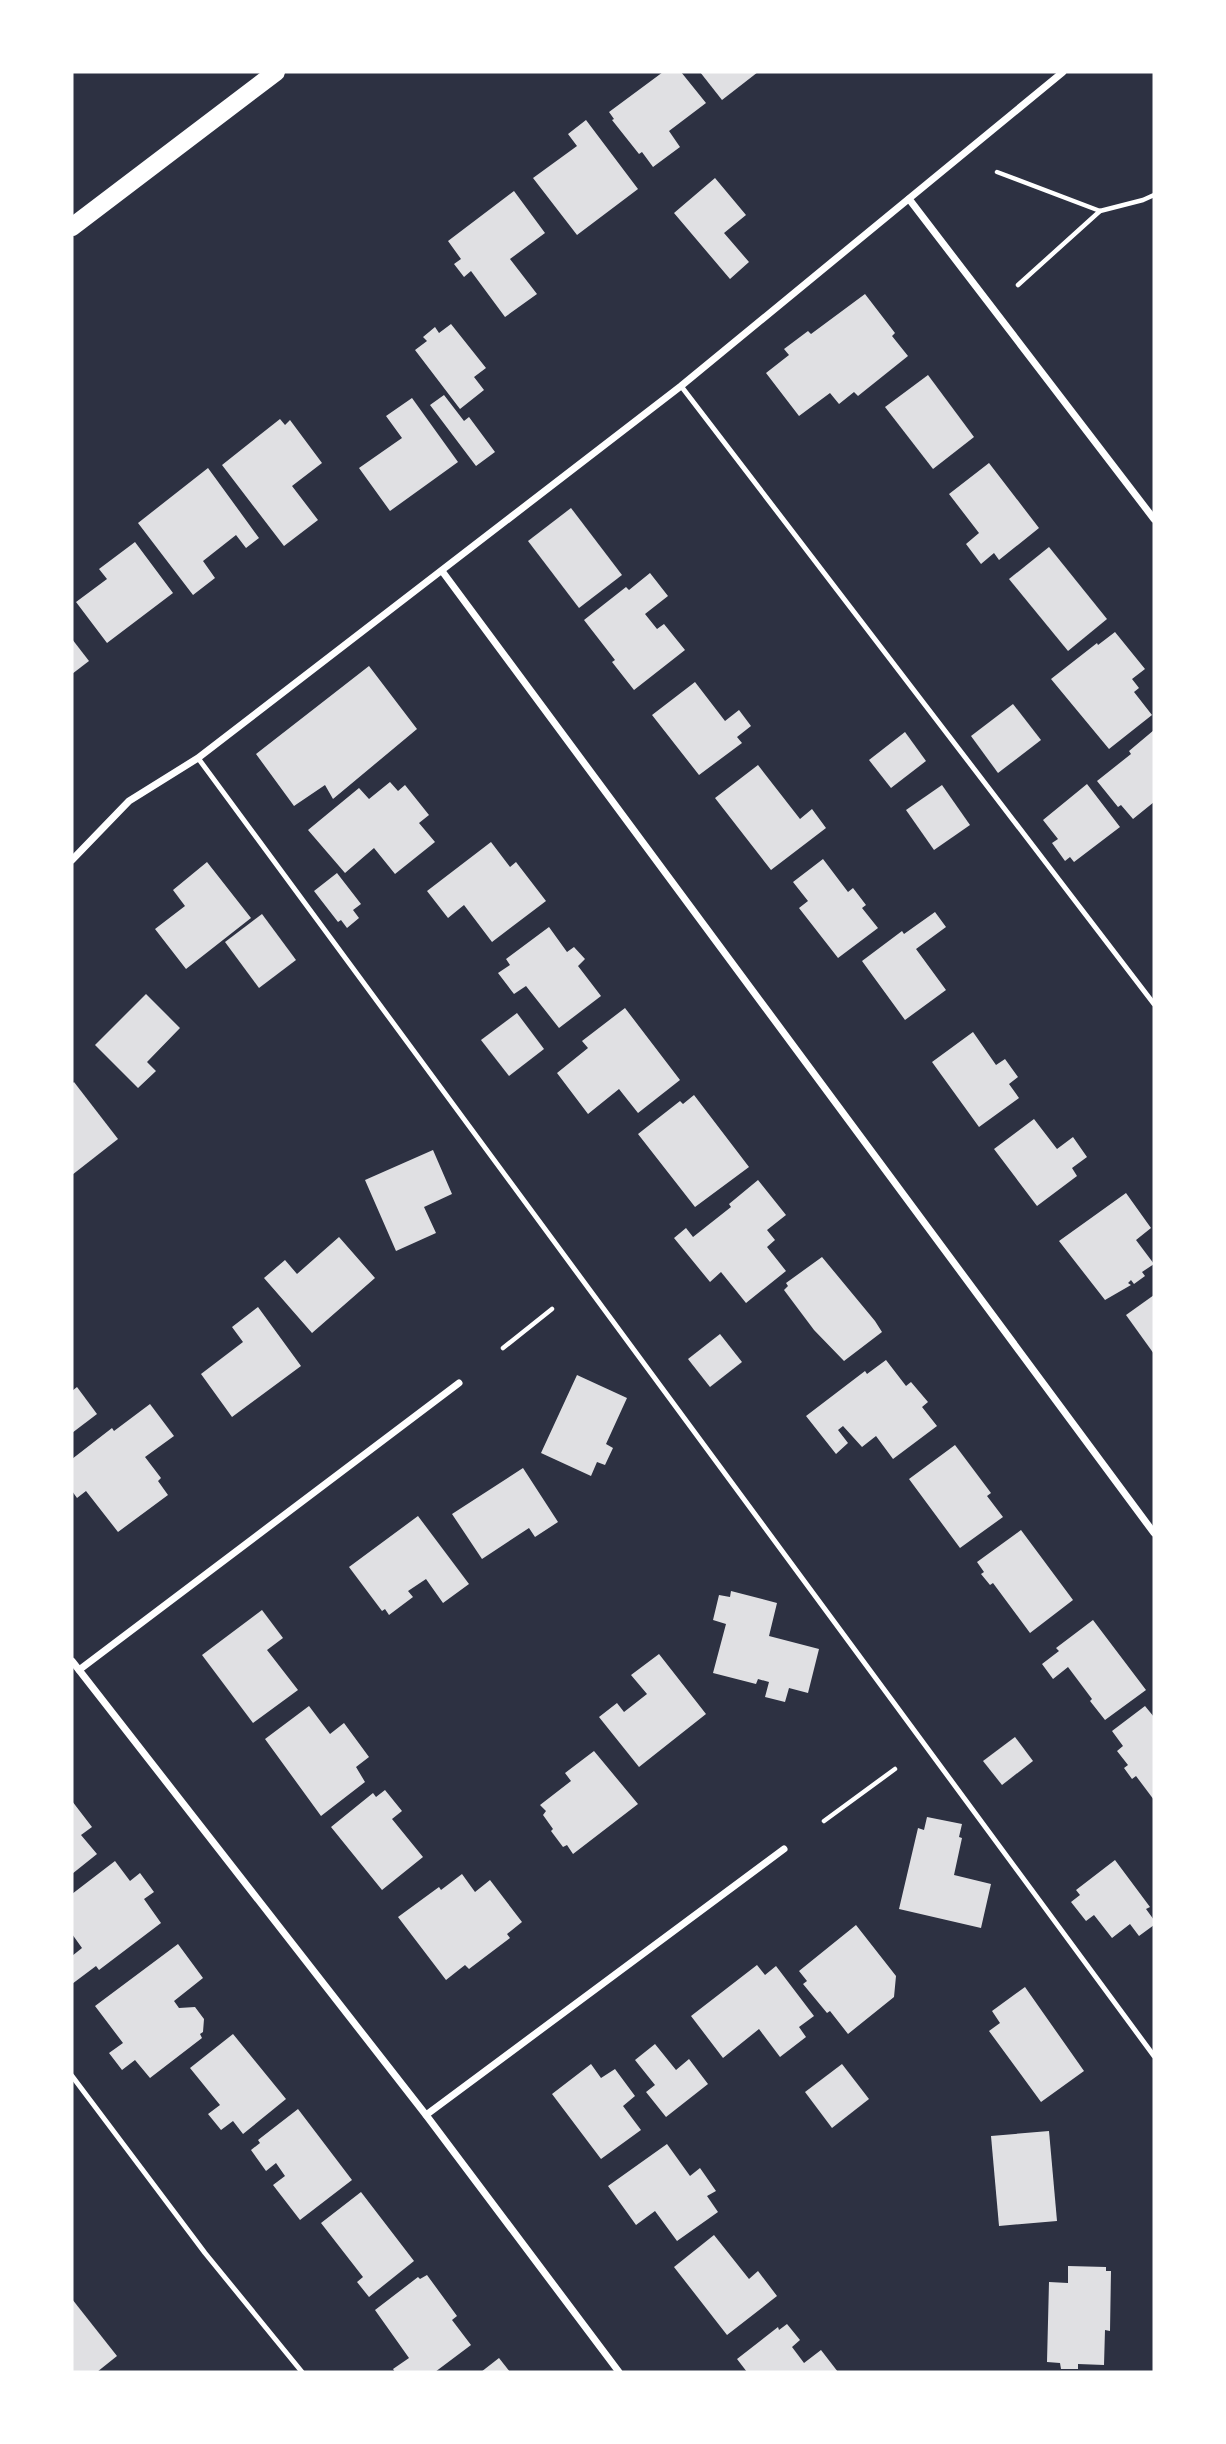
<svg xmlns="http://www.w3.org/2000/svg" width="1226" height="2444" viewBox="0 0 1226 2444" font-family="Jost,sans-serif">
	<style>
		.building { fill: #e0e0e3 }
		.lines { fill: none; stroke-linecap: round; stroke-linejoin: round }
		.path { stroke: #fff; stroke-width: 4.5 }
		.service { stroke: #fff; stroke-width: 5 }
		.minor { stroke: #fff; stroke-width: 7 }
		.primary { stroke: #fff; stroke-width: 18 }
	</style>
	<rect width="100%" height="100%" fill="#2d3142"/>
	<g class="building">
		<polygon points="663,72 681,72 706,103 669,131 680,147 653,167 642,152 639,154 612,120 614,119 609,112"/>
		<polygon points="700,72 758,72 722,100"/>
		<polygon points="586,120 638,189 577,235 533,178 577,146 568,134"/>
		<polygon points="715,178 746,215 724,233 749,262 730,279 674,213"/>
		<polygon points="514,191 545,233 510,259 537,294 505,317 471,271 464,277 454,264 461,259 448,241"/>
		<polygon points="865,294 895,333 892,336 908,356 858,396 854,392 839,404 830,393 799,416 766,373 789,355 784,349 808,331 811,334"/>
		<polygon points="451,324 486,368 474,377 484,390 460,409 415,350 427,341 423,337 435,327 439,333"/>
		<polygon points="928,375 974,437 933,469 885,407"/>
		<polygon points="444,395 464,421 469,417 495,452 476,466 430,405"/>
		<polygon points="412,398 458,462 390,511 359,468 402,438 386,416"/>
		<polygon points="280,419 285,425 290,420 322,463 292,486 318,520 284,546 222,465"/>
		<polygon points="989,463 1039,528 999,560 994,553 981,564 966,544 979,533 949,494"/>
		<polygon points="208,468 259,538 246,548 236,535 203,561 215,578 193,595 138,523"/>
		<polygon points="571,508 622,575 579,608 528,541"/>
		<polygon points="135,542 173,593 107,643 76,602 107,579 99,569"/>
		<polygon points="1049,547 1107,619 1068,651 1009,579"/>
		<polygon points="650,573 668,596 645,614 657,629 664,624 685,650 634,690 612,662 615,660 584,620 626,587 629,590"/>
		<polygon points="1115,632 1145,669 1132,679 1139,688 1134,692 1152,715 1109,749 1051,679 1097,643 1098,645"/>
		<polygon points="72,639 89,661 72,674"/>
		<polygon points="369,666 417,729 333,799 325,785 294,806 256,754"/>
		<polygon points="695,682 725,721 739,710 751,726 737,737 742,743 699,775 652,715"/>
		<polygon points="1013,704 1041,740 998,773 971,736"/>
		<polygon points="1154,730 1154,802 1133,819 1121,805 1118,807 1097,781 1131,754 1129,751"/>
		<polygon points="905,732 926,761 891,788 869,760"/>
		<polygon points="758,765 800,819 812,809 826,828 771,870 715,798"/>
		<polygon points="390,782 398,791 405,785 429,815 419,823 435,842 395,874 374,848 345,873 308,830 359,788 369,799"/>
		<polygon points="1087,784 1120,827 1074,862 1070,857 1065,861 1052,843 1058,839 1043,820"/>
		<polygon points="942,785 970,825 934,850 906,810"/>
		<polygon points="491,842 510,867 516,862 546,901 492,942 464,905 448,918 427,891"/>
		<polygon points="823,859 848,892 853,888 866,905 862,908 878,928 838,958 799,908 808,901 793,882"/>
		<polygon points="207,862 251,918 186,969 155,929 185,906 173,890"/>
		<polygon points="337,873 361,904 353,910 359,918 347,928 341,920 338,922 314,891"/>
		<polygon points="935,912 946,927 916,949 946,990 905,1020 862,961 902,931 904,934"/>
		<polygon points="262,914 296,960 259,988 225,942"/>
		<polygon points="549,927 567,952 574,947 585,959 578,966 601,996 559,1028 526,986 514,994 498,973 510,965 506,959"/>
		<polygon points="146,994 180,1028 147,1062 156,1071 138,1088 95,1045"/>
		<polygon points="625,1008 680,1080 638,1113 619,1089 588,1114 557,1073 588,1048 582,1041"/>
		<polygon points="517,1013 544,1049 509,1076 481,1040"/>
		<polygon points="973,1032 996,1065 1005,1059 1018,1077 1009,1084 1019,1098 979,1127 932,1062"/>
		<polygon points="74,1082 118,1139 72,1175 72,1084"/>
		<polygon points="694,1095 749,1167 695,1207 638,1134 680,1101 683,1104"/>
		<polygon points="1034,1119 1057,1149 1073,1137 1087,1157 1072,1168 1077,1176 1037,1206 994,1149"/>
		<polygon points="433,1150 452,1194 424,1207 436,1233 396,1251 365,1180"/>
		<polygon points="758,1180 786,1215 767,1230 775,1240 767,1247 786,1271 746,1303 721,1272 710,1282 674,1238 686,1228 693,1237 731,1207 729,1204"/>
		<polygon points="1126,1193 1151,1228 1136,1240 1154,1264 1142,1272 1145,1276 1134,1284 1131,1280 1128,1283 1131,1285 1105,1300 1059,1241"/>
		<polygon points="339,1237 375,1278 312,1333 264,1278 285,1260 297,1274"/>
		<polygon points="822,1257 875,1321 882,1332 844,1361 814,1330 784,1290 788,1286 786,1283"/>
		<polygon points="1154,1295 1154,1354 1126,1315"/>
		<polygon points="258,1307 301,1366 232,1417 201,1374 243,1342 232,1327"/>
		<polygon points="720,1334 742,1362 710,1387 688,1359"/>
		<polygon points="886,1360 906,1386 911,1382 928,1402 922,1407 937,1426 893,1459 876,1436 862,1447 843,1426 838,1430 848,1443 836,1454 806,1416 865,1371 867,1374"/>
		<polygon points="577,1375 627,1398 606,1444 613,1448 605,1465 597,1462 591,1476 541,1453"/>
		<polygon points="77,1387 97,1414 72,1433 72,1391"/>
		<polygon points="150,1404 174,1436 145,1457 161,1478 158,1481 168,1495 118,1532 86,1491 77,1498 72,1491 72,1459 112,1428 114,1431"/>
		<polygon points="955,1445 991,1493 987,1496 1003,1517 960,1548 909,1479"/>
		<polygon points="523,1468 558,1522 535,1537 529,1528 482,1559 452,1514"/>
		<polygon points="418,1516 469,1584 443,1603 426,1579 408,1591 413,1597 389,1615 385,1609 382,1611 349,1567"/>
		<polygon points="1021,1530 1073,1600 1030,1633 993,1583 990,1585 981,1574 984,1572 977,1562"/>
		<polygon points="731,1591 777,1603 769,1636 819,1649 808,1693 789,1688 785,1702 765,1697 769,1682 758,1679 756,1684 713,1673 726,1624 713,1620 719,1595 730,1597"/>
		<polygon points="262,1610 283,1638 267,1650 298,1690 253,1723 202,1655"/>
		<polygon points="1093,1620 1146,1690 1105,1720 1090,1701 1092,1699 1068,1667 1053,1679 1042,1664 1059,1651 1056,1648"/>
		<polygon points="659,1654 706,1714 639,1767 599,1717 617,1703 624,1712 647,1694 631,1675"/>
		<polygon points="309,1706 330,1734 344,1723 369,1757 356,1767 365,1782 321,1816 265,1739"/>
		<polygon points="1145,1706 1154,1717 1154,1800 1136,1776 1132,1779 1124,1768 1128,1765 1117,1751 1123,1746 1112,1731"/>
		<polygon points="1015,1737 1033,1761 1002,1785 983,1761"/>
		<polygon points="594,1751 638,1804 573,1854 567,1845 563,1847 551,1831 553,1829 543,1815 546,1811 540,1805 571,1781 565,1773"/>
		<polygon points="385,1790 402,1811 392,1819 423,1857 382,1890 331,1827 373,1793 376,1797"/>
		<polygon points="72,1801 92,1827 81,1835 97,1854 72,1874"/>
		<polygon points="927,1817 962,1824 959,1837 962,1838 954,1875 991,1884 981,1928 899,1909 918,1828 924,1830"/>
		<polygon points="1115,1860 1150,1907 1146,1909 1154,1920 1154,1925 1139,1936 1130,1924 1112,1938 1094,1915 1086,1921 1071,1902 1080,1895 1076,1890"/>
		<polygon points="115,1861 130,1881 140,1873 154,1892 144,1899 161,1923 99,1970 96,1966 72,1984 72,1956 82,1948 72,1934 72,1894"/>
		<polygon points="462,1874 475,1892 490,1880 522,1922 507,1934 510,1938 469,1969 465,1965 446,1980 398,1917 439,1887 441,1890"/>
		<polygon points="856,1925 896,1976 894,1997 848,2034 830,2011 827,2013 803,1984 807,1981 799,1971"/>
		<polygon points="178,1944 203,1978 174,2001 179,2008 195,2007 204,2019 203,2032 200,2034 202,2038 150,2078 135,2060 122,2070 109,2053 123,2043 95,2006"/>
		<polygon points="757,1965 765,1975 776,1966 814,2016 799,2027 806,2037 780,2057 759,2029 723,2058 691,2016"/>
		<polygon points="1025,1987 1084,2071 1041,2102 989,2031 1000,2023 992,2011"/>
		<polygon points="233,2034 286,2099 243,2134 233,2121 221,2130 208,2114 220,2105 190,2068"/>
		<polygon points="655,2044 676,2070 689,2059 708,2084 666,2117 646,2092 655,2085 635,2060"/>
		<polygon points="591,2064 601,2078 615,2069 635,2096 623,2106 641,2130 601,2159 552,2094"/>
		<polygon points="842,2064 869,2099 832,2128 805,2092"/>
		<polygon points="298,2109 352,2180 300,2220 273,2185 285,2176 276,2163 266,2171 251,2150 260,2143 258,2140"/>
		<polygon points="1049,2131 1057,2221 999,2226 991,2136"/>
		<polygon points="667,2144 690,2176 700,2168 716,2191 707,2196 718,2212 677,2241 655,2211 636,2225 608,2186"/>
		<polygon points="361,2192 414,2261 369,2297 357,2282 363,2277 321,2223"/>
		<polygon points="714,2235 749,2279 758,2271 777,2296 727,2335 674,2267"/>
		<polygon points="1068,2266 1106,2267 1106,2271 1111,2271 1110,2331 1105,2330 1104,2365 1078,2364 1078,2369 1061,2369 1060,2363 1047,2362 1049,2282 1068,2283"/>
		<polygon points="427,2275 457,2316 452,2320 471,2345 435,2372 395,2372 393,2369 409,2358 375,2310 418,2277 420,2279"/>
		<polygon points="72,2299 117,2356 97,2372 72,2372"/>
		<polygon points="787,2324 800,2340 792,2347 804,2363 821,2350 838,2372 747,2372 737,2359 778,2327 779,2330"/>
		<polygon points="499,2358 510,2372 481,2372"/>
	</g>
	<g class="lines">
		<g class="path">
			<polyline points="997,172 1100,211 1143,200 1154,195"/>
			<polyline points="1018,285 1100,211"/>
			<polyline points="503,1348 552,1309"/>
			<polyline points="824,1821 895,1769"/>
		</g>
		<g class="service">
			<polyline points="681,386 1154,1004"/>
			<polyline points="198,758 1154,2056"/>
			<polyline points="72,2076 205,2253 302,2372"/>
		</g>
		<g class="minor">
			<polyline points="909,199 1154,519"/>
			<polyline points="442,571 1154,1533"/>
			<polyline points="72,860 129,801 198,758 681,386 1063,72"/>
			<polyline points="72,1661 426,2115 619,2372"/>
			<polyline points="79,1670 459,1383"/>
			<polyline points="426,2115 784,1849"/>
		</g>
		<polyline class="primary" points="72,227 276,72"/>
	</g>
	<rect width="1226" height="2444" fill="none" stroke="#ffffff" stroke-width="147"/>
</svg>
